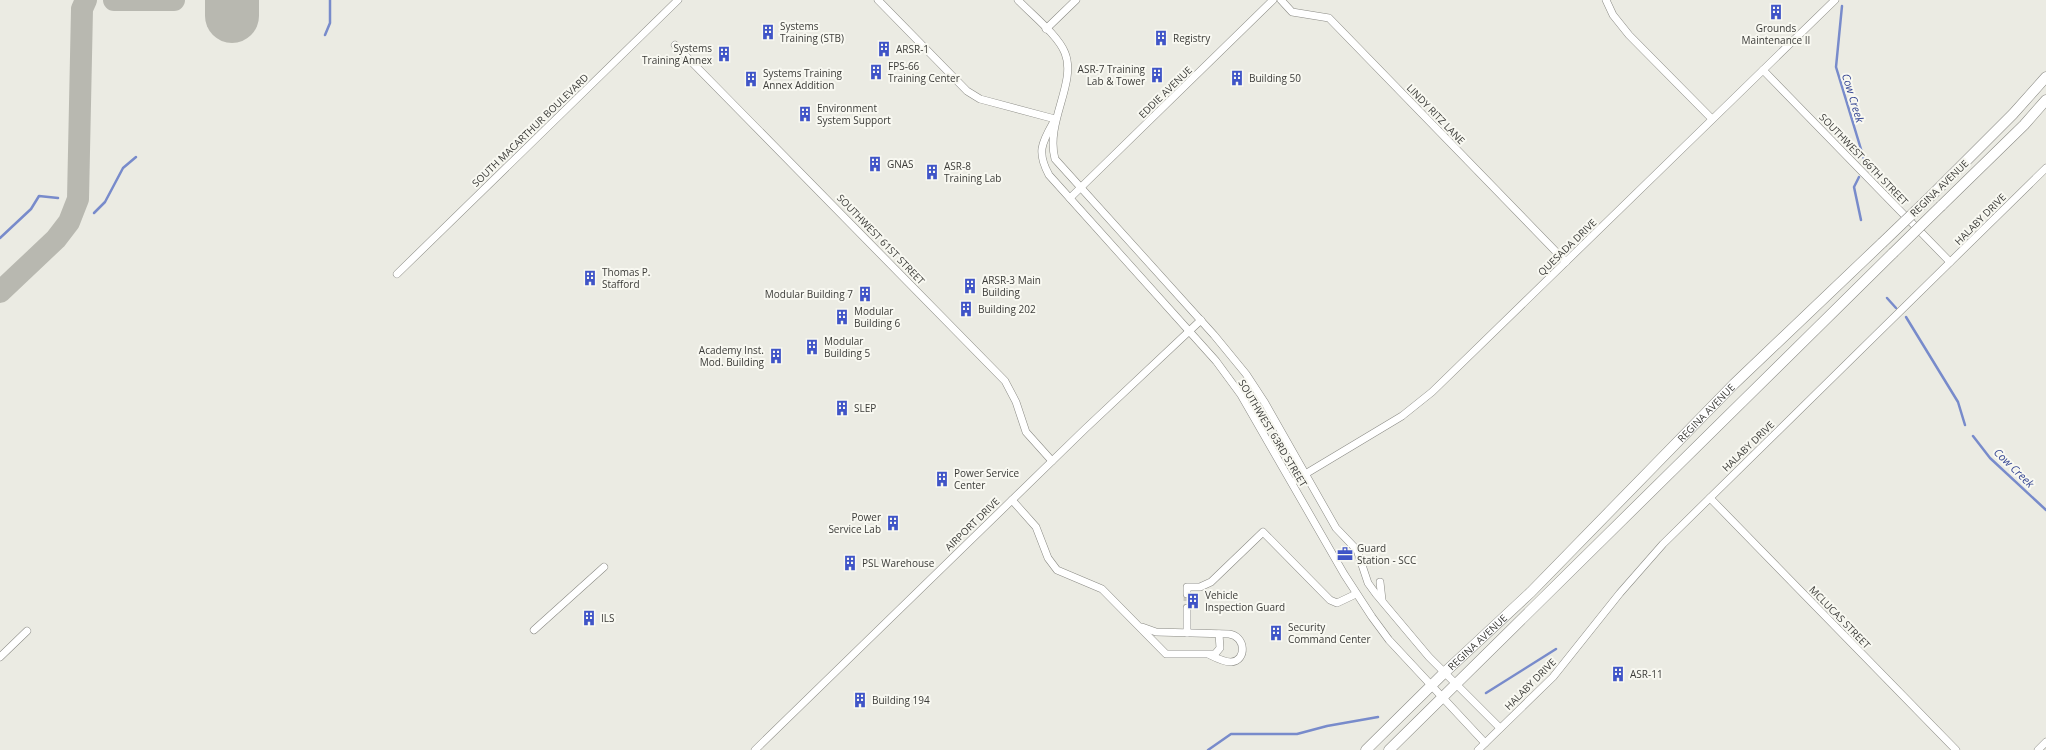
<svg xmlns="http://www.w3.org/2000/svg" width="2046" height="750" viewBox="0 0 2046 750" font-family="'Open Sans',sans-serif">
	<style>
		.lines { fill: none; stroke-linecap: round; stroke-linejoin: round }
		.stream { stroke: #788bcb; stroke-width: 2.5 }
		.taxiway { stroke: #b8b8b0; stroke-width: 22 }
		.runway { stroke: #b8b8b0; stroke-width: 54 }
		.minor-tunnel { stroke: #c8c8c1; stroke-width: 7; stroke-dasharray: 7 3.5; stroke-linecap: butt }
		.minor-casing { stroke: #8a8a84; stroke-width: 8 }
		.secondary-casing { stroke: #8a8a84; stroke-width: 11 }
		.minor { stroke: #fff; stroke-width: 7 }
		.secondary { stroke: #fff; stroke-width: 10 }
		.secondary-bridge-casing { stroke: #8a8a84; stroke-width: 11; stroke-linecap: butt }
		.secondary-bridge { stroke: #fff; stroke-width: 10 }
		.labels { text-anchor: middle; stroke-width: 4; stroke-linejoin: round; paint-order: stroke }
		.poi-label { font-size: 10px; fill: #3b3b38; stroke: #f8f8f1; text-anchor: start }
		.street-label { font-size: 10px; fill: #3b3b38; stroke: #f8f8f1 }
		.water-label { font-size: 11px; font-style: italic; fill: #354693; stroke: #f8f8f1 }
	</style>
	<rect width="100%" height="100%" fill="#ebebe3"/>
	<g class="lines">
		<g class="stream">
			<polyline points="1842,6 1836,67 1867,169"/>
			<polyline points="325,35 330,23 330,0"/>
			<polyline points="1859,177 1854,187 1861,220"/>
			<polyline points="94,213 105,202 123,168 136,157"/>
			<polyline points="0,238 31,209 39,196 58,198"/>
			<polyline points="1887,298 1896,308"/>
			<polyline points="1906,317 1958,402 1965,425"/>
			<polyline points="1973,436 1990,458 2046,510"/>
			<polyline points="1486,693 1556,649"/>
			<polyline points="1208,750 1231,734 1297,734 1327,726 1378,717"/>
		</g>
		<g class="taxiway">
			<polyline points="114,0 174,0"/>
			<polyline points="0,292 56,239 69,222 78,199 82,9 86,0"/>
		</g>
		<polyline class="runway" points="232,16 232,0"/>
		<polyline class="minor-tunnel" points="1187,594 1187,608"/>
		<defs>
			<g id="minor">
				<polyline points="878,0 967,91 980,99 1055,119"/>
				<path d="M 1018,0 C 1031,14 1058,35 1065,53 C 1077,83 1045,122 1055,159 L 1214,335 L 1246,374 L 1265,403 L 1336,528 L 1357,550 L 1368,583 L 1376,594 L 1429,657 L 1500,728"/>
				<polyline points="1281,0 1292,12 1329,18 1566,262"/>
				<polyline points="1606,0 1613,15 1629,35 1712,119"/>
				<polyline points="1046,29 1076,0"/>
				<polyline points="675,45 1005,381 1016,402 1026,432 1052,461"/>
				<polyline points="1763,70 1950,262"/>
				<path d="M 1053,123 C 1041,144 1037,153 1049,175 L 1216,361 L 1241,395 L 1344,574 L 1372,617 L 1389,640 L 1485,743"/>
				<polyline points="1070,198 1273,0"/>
				<polyline points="397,274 678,0"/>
				<polyline points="1292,482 1402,416 1432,392 1835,0"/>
				<polyline points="1710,498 1956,750"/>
				<polyline points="1012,500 1036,527 1048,558 1057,570 1102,589 1166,654 1215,654 1220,648 1219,634"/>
				<polyline points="1380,582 1382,600"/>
				<polyline points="1187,594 1187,587 1200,587 1211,582 1263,532 1330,600 1337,603 1356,594"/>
				<polyline points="1187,608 1187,633"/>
				<path d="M 1142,627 L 1156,632 L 1229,634 C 1246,636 1247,661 1231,662 C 1224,662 1216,658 1210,655"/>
				<polyline points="534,630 604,567"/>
				<polyline points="0,657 27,631"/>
				<polyline points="755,750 1085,429 1201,320"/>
				<polyline points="1478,750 1553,677 1620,593 1663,544 2046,168"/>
				<polyline points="2038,750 2046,742"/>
			</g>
			<g id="secondary">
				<polyline points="1932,195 2013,114 2046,77"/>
				<polyline points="1941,206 2024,125 2046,100"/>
				<path id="s1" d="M 1366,750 L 1444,673 L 1531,592 L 1734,384 L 1882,243"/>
				<polyline points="1389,750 1893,253"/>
			</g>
		</defs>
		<use href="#minor" class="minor-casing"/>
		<use href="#secondary" class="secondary-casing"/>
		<use href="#minor" class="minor"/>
		<use href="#secondary" class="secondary"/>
		<defs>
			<g id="secondary-bridge">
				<polyline points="1882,243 1932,195"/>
				<polyline points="1893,253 1941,206"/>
			</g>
		</defs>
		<use href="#secondary-bridge" class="secondary-bridge-casing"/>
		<use href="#secondary-bridge" class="secondary-bridge"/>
	</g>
	<defs>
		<symbol id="building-bare" viewBox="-9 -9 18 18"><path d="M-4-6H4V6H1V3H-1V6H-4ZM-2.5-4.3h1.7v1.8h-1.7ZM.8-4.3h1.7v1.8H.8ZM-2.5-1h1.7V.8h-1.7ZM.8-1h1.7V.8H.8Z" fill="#3f54c7" stroke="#f8f8f1" stroke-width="2.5" paint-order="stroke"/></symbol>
		<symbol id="office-bare" viewBox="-9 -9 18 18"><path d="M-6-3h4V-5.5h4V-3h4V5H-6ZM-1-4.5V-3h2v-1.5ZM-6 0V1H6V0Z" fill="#3f54c7" stroke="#f8f8f1" stroke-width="2.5" paint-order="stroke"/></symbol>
	</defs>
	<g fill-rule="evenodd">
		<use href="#building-bare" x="1765" y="1" width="22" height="22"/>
		<use href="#building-bare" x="757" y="21" width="22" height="22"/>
		<use href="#building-bare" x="1150" y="27" width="22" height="22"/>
		<use href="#building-bare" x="873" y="38" width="22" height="22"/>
		<use href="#building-bare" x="713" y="43" width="22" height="22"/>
		<use href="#building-bare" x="865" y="61" width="22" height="22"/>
		<use href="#building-bare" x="1146" y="64" width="22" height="22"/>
		<use href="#building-bare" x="1226" y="67" width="22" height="22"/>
		<use href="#building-bare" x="740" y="68" width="22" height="22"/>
		<use href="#building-bare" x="794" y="103" width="22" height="22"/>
		<use href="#building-bare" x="864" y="153" width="22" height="22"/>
		<use href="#building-bare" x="921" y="161" width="22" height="22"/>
		<use href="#building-bare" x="579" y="267" width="22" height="22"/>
		<use href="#building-bare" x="959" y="275" width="22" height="22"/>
		<use href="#building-bare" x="854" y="283" width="22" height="22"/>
		<use href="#building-bare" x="955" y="298" width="22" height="22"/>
		<use href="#building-bare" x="831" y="306" width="22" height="22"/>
		<use href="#building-bare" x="801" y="336" width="22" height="22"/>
		<use href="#building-bare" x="765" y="345" width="22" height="22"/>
		<use href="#building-bare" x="831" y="397" width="22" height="22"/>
		<use href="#building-bare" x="931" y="468" width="22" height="22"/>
		<use href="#building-bare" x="882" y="512" width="22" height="22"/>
		<use href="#office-bare" x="1334" y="543" width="22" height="22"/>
		<use href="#building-bare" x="839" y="552" width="22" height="22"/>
		<use href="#building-bare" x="1182" y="590" width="22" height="22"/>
		<use href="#building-bare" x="578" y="607" width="22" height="22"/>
		<use href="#building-bare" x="1265" y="622" width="22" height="22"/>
		<use href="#building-bare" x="1607" y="663" width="22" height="22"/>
		<use href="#building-bare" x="849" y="689" width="22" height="22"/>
	</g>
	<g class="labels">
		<g class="poi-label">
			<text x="780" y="30">Systems<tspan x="780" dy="12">Training (STB)</tspan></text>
			<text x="1776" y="32" text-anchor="middle">Grounds<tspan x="1776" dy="12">Maintenance II</tspan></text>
			<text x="1173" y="42">Registry</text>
			<text x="712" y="52" text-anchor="end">Systems<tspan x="712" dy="12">Training Annex</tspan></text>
			<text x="896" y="53">ARSR-1</text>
			<text x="888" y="70">FPS-66<tspan x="888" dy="12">Training Center</tspan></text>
			<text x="1145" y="73" text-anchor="end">ASR-7 Training<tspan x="1145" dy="12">Lab &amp; Tower</tspan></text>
			<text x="763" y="77">Systems Training<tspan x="763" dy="12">Annex Addition</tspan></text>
			<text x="1249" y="82">Building 50</text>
			<text x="817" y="112">Environment<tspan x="817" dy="12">System Support</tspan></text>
			<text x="887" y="168">GNAS</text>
			<text x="944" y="170">ASR-8<tspan x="944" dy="12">Training Lab</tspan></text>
			<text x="602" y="276">Thomas P.<tspan x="602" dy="12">Stafford</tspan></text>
			<text x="982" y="284">ARSR-3 Main<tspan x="982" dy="12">Building</tspan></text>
			<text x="853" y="298" text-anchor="end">Modular Building 7</text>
			<text x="978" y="313">Building 202</text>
			<text x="854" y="315">Modular<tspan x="854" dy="12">Building 6</tspan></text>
			<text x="824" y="345">Modular<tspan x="824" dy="12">Building 5</tspan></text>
			<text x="764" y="354" text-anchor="end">Academy Inst.<tspan x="764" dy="12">Mod. Building</tspan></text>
			<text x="854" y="412">SLEP</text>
			<text x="954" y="477">Power Service<tspan x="954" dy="12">Center</tspan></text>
			<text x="881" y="521" text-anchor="end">Power<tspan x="881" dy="12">Service Lab</tspan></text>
			<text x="1357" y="552">Guard<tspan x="1357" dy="12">Station - SCC</tspan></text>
			<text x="862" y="567">PSL Warehouse</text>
			<text x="1205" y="599">Vehicle<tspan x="1205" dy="12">Inspection Guard</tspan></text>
			<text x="601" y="622">ILS</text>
			<text x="1288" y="631">Security<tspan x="1288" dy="12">Command Center</tspan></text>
			<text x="1630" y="678">ASR-11</text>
			<text x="872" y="704">Building 194</text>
		</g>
		<g class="street-label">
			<text transform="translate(1165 92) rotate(-44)" y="4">EDDIE AVENUE</text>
			<text transform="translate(1436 114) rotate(46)" y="4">LINDY RITZ LANE</text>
			<text transform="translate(530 130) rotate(-44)" y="4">SOUTH MACARTHUR BOULEVARD</text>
			<text transform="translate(1864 159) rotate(46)" y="4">SOUTHWEST 66TH STREET</text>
			<text transform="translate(1939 188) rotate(-44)" y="4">REGINA AVENUE</text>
			<text transform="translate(1980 219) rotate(-45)" y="4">HALABY DRIVE</text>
			<text transform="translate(881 239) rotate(46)" y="4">SOUTHWEST 61ST STREET</text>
			<text transform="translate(1567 247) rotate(-44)" y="4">QUESADA DRIVE</text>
			<text dy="4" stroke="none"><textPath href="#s1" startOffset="479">REGINA AVENUE</textPath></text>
			<text transform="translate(1273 433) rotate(59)" y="4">SOUTHWEST 63RD STREET</text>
			<text transform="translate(1748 446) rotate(-44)" y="4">HALABY DRIVE</text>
			<text transform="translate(972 524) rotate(-44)" y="4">AIRPORT DRIVE</text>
			<text transform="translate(1840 617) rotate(46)" y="4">MCLUCAS STREET</text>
			<text dy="4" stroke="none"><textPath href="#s1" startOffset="155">REGINA AVENUE</textPath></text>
			<text transform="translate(1530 684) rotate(-45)" y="4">HALABY DRIVE</text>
		</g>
		<g class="water-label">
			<text transform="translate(1853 98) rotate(73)" y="4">Cow Creek</text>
			<text transform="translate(2014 468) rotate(44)" y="4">Cow Creek</text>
		</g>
	</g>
</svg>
